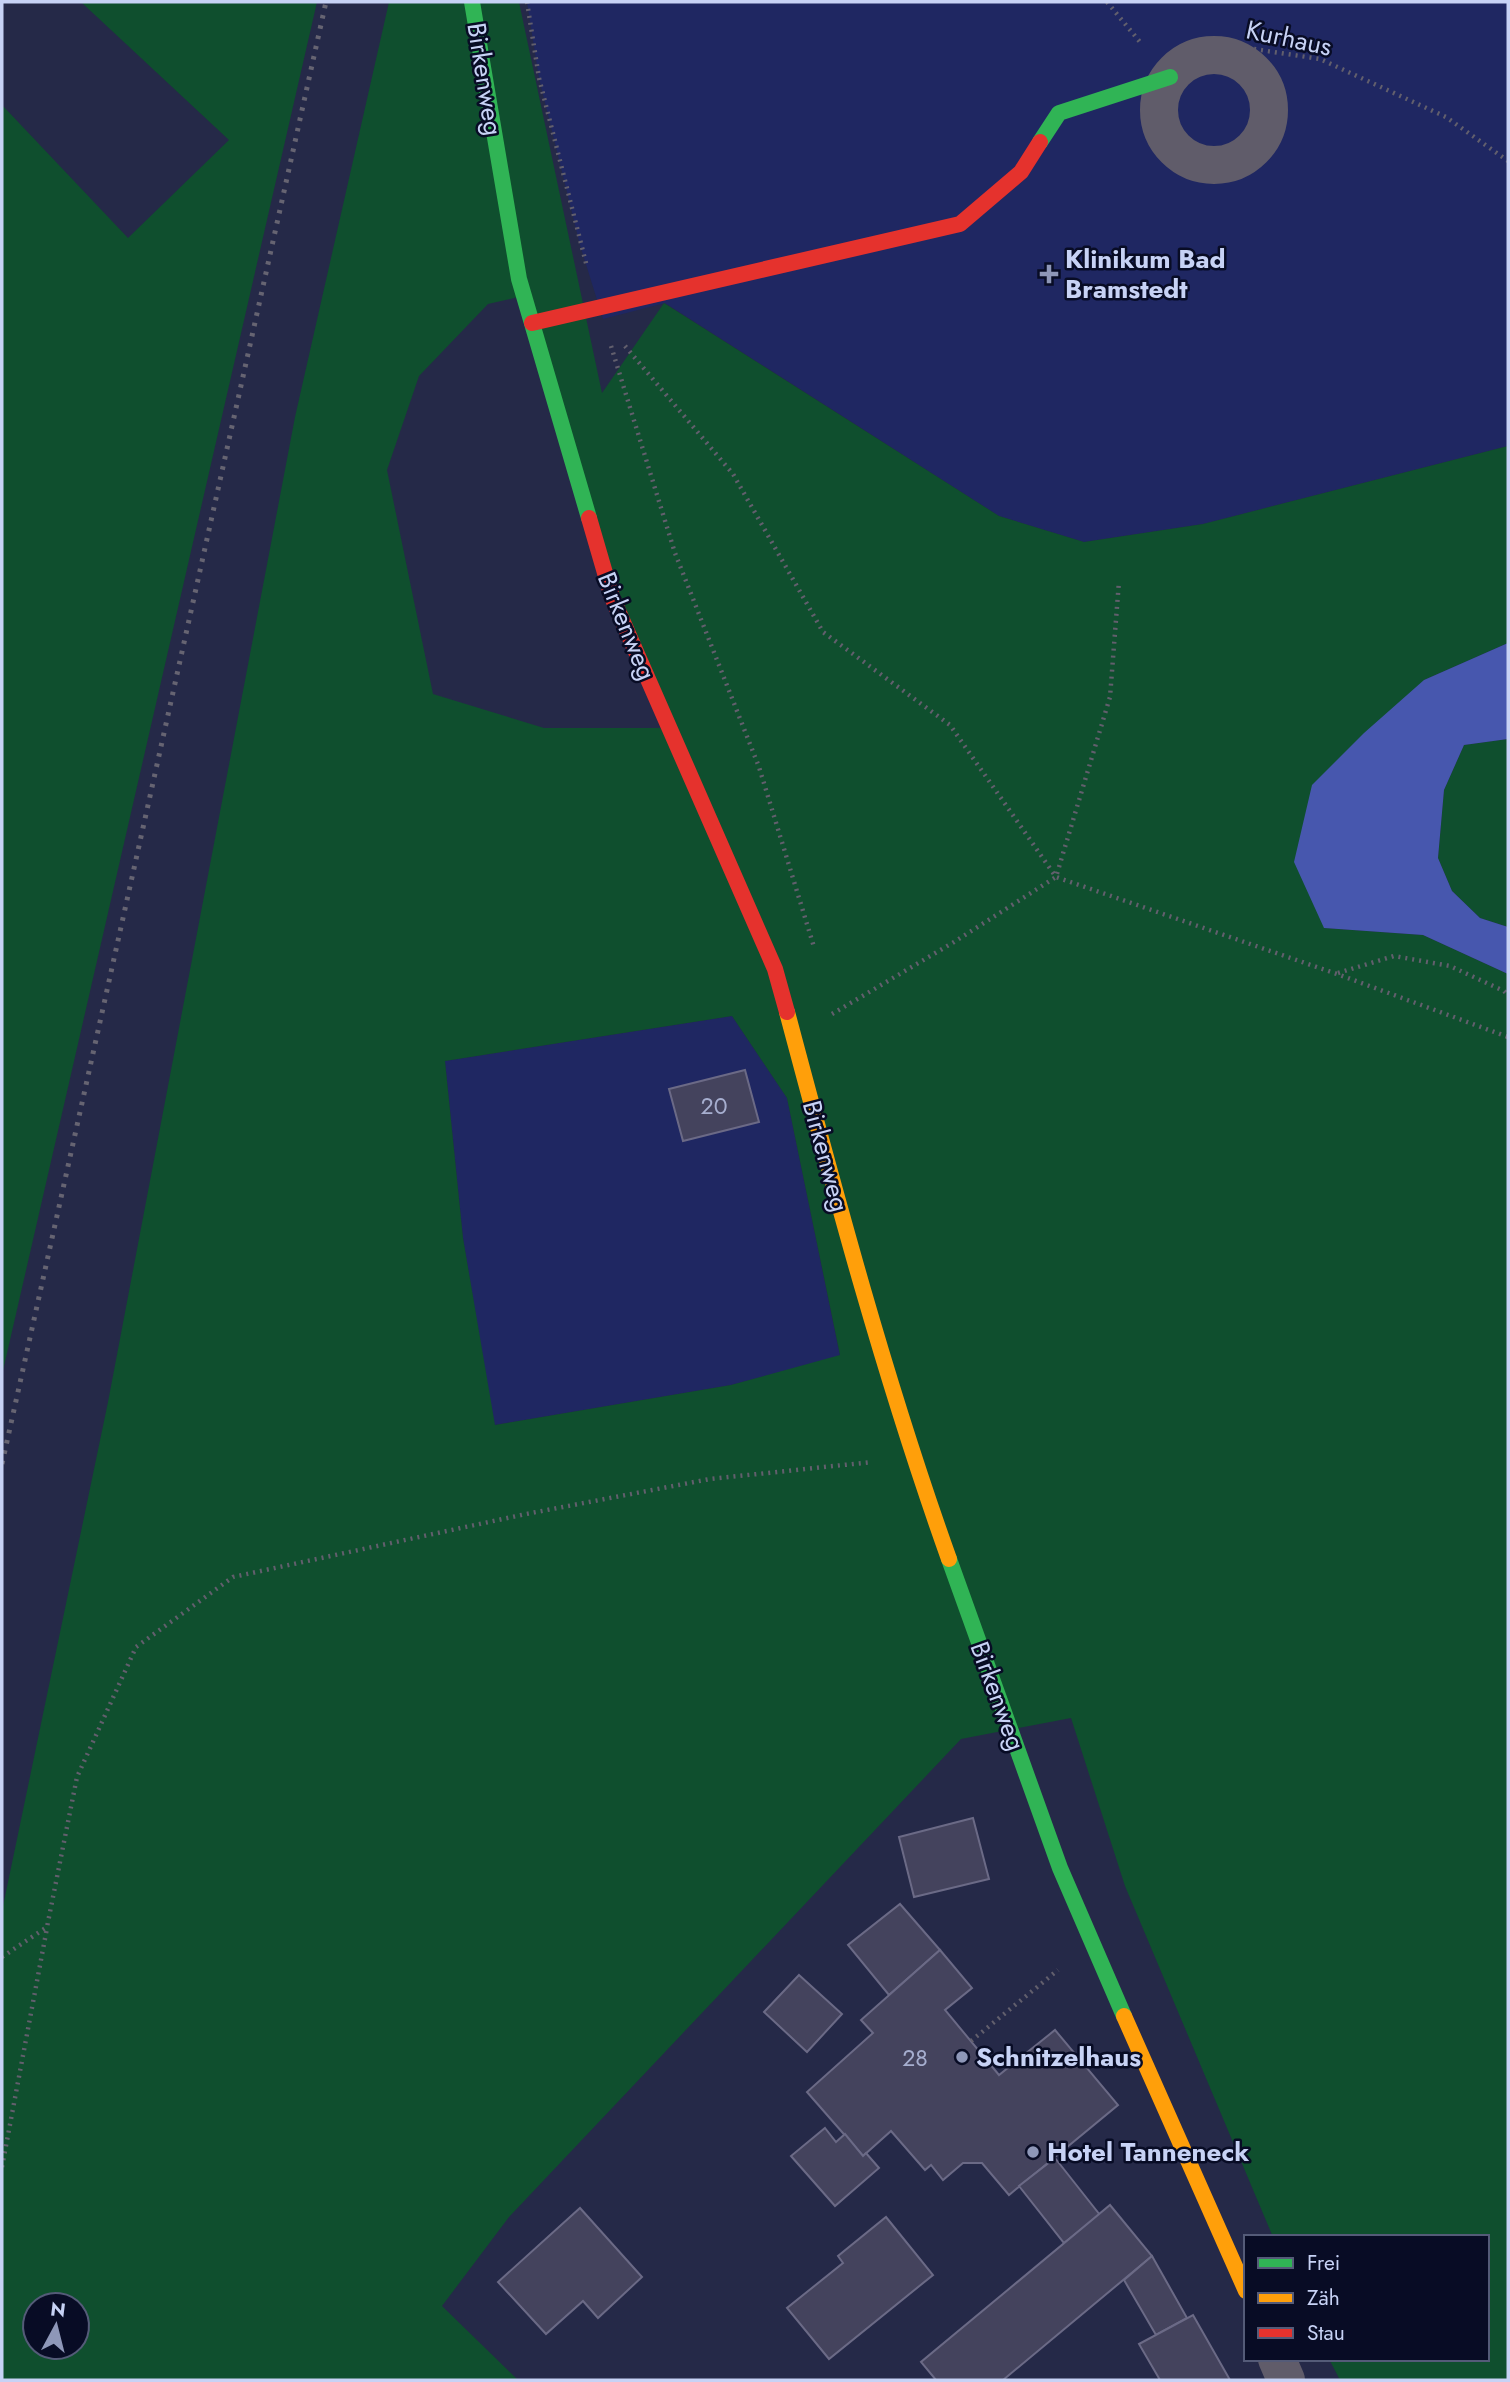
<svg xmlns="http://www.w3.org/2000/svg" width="1510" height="2382" viewBox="0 0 1510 2382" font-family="Jost,sans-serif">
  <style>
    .built { fill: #1f2762 }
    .green { fill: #0f4f2e; fill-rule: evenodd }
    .water { fill: #4757ae }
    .building { fill: #44435d; stroke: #6b6a86; stroke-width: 2 }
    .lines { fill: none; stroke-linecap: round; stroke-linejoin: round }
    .path { stroke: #625f6d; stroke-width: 4.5; stroke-dasharray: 2 5; stroke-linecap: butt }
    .street { stroke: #605c6a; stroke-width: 38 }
    .fast { stroke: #30b455; stroke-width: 16 }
    .slow { stroke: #ff9f0a; stroke-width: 16 }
    .jam { stroke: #e5322d; stroke-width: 16 }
    .rail { stroke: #666472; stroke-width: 5; stroke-dasharray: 3.5 7; stroke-linecap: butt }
    .poi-dot { fill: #8e97b8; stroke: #080c25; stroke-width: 2.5 }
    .labels { text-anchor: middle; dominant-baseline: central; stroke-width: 5; stroke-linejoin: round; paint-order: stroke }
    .number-label { font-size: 23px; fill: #a6aecf }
    .street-label { font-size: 26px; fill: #c7d2f5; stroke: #080c25 }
    .poi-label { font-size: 26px; font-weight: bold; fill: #c7d2f5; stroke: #080c25; text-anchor: start }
  </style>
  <rect width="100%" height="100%" fill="#252948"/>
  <!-- built -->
  <g class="built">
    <polygon points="527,2 1508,2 1508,446 1203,524 1084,542 999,516 665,303 603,319 580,245 539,78"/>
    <polygon points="732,1016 787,1098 840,1356 731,1385 494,1425 463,1238 445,1061"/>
  </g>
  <!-- green -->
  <g class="green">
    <polygon points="81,2 317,2 2,1375 2,105 128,238 229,140"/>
    <path d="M389,2h130l83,391 62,-90 335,213 85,26 119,-18 305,-78v197l-84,37 -100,248 99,7 85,39v1406h-168l-11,-21h158v-122h-214l-148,-351 -54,-168 -110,21 -452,478 -67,89 76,74h-516v-469l106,-509 187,-985zM523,296l140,432h-119l-111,-34 -46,-224 32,-94 69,-72zM732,1016l55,82 53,257 -109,30 -236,40 -32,-187 -18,-177zM35,2305h42v42h-42z"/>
    <polygon points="1508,739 1508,927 1480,918 1452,891 1438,858 1444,790 1464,745"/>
  </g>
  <!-- water -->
  <polygon class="water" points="1508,643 1508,739 1464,745 1444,790 1438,858 1452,891 1480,918 1508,927 1508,974 1423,935 1324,928 1294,862 1312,785 1364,733 1424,680"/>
  <!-- building -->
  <g class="building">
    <polygon points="745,1070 759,1122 683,1141 669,1089"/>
    <polygon points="973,1818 989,1879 914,1897 899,1837"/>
    <polygon points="900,1904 940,1950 889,1995 848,1945"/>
    <polygon points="940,1950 972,1988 945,2010 999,2075 1055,2030 1118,2105 1009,2195 982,2163 963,2163 943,2180 931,2165 925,2170 891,2131 863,2156 807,2092 873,2033 861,2020"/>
    <polygon points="799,1975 842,2014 807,2052 764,2012"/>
    <polygon points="825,2128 836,2142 845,2134 863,2156 866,2153 879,2168 835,2206 791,2156"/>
    <polygon points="1055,2158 1100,2215 1064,2243 1019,2186"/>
    <polygon points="1110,2205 1152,2256 1003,2380 936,2380 921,2362"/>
    <polygon points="580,2208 642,2277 598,2318 583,2301 546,2334 498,2282"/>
    <polygon points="886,2217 933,2275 829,2359 787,2308 843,2263 838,2256"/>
    <polygon points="1152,2256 1187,2318 1156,2335 1124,2280"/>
    <polygon points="1193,2315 1230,2380 1160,2380 1139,2344"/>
  </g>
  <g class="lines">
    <!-- path -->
    <g class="path">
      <polyline points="527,2 539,78 587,267"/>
      <polyline points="1107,2 1140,42"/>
      <polyline points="1199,49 1221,44 1320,59 1446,117 1508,161"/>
      <polyline points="611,346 675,553 759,767 814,947"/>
      <polyline points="625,346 733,474 823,632 950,725 1056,877 1337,974 1508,1037"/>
      <polyline points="1338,973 1394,956 1450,966 1504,991 1508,995"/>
      <polyline points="832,1014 954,942 1056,877 1110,697 1119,581"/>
      <polyline points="2,1957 47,1927 77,1777 136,1647 233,1577 526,1514 710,1479 872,1462"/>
      <polyline points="971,2041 1058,1970"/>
      <polyline points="2,2167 47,1928"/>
    </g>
    <!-- street -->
    <g class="street">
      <circle cx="1214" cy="110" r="55"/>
      <polyline points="1277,2359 1286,2380"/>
    </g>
    <!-- fast -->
    <g class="fast">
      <polyline points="472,2 519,279 589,518"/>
      <polyline points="1040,142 1059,113 1170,77"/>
      <polyline points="949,1559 1060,1868 1124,2016"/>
    </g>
    <!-- slow -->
    <g class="slow">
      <path d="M787,1012c49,184 98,368 162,547"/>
      <polyline points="1124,2016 1246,2291"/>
    </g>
    <!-- jam -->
    <g class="jam">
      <polyline points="532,323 960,224 1021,172 1040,142"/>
      <polyline points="589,518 612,597 775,969 787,1012"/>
    </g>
    <!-- rail -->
    <polyline class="rail" points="2,1464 326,2"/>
  </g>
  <!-- markers -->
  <g class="poi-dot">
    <path d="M1045.5 263.5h7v7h7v7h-7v7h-7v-7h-7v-7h7z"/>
    <circle cx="962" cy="2057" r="7"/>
    <circle cx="1033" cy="2152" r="7"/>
  </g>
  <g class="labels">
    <!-- number labels -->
    <g class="number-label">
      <text x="714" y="1106">20</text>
      <text x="915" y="2058">28</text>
    </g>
    <!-- street labels -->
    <g class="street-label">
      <text transform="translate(1289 38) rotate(12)">Kurhaus</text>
      <text transform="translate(485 79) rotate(81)">Birkenweg</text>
      <text transform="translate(627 626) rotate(68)">Birkenweg</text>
      <text transform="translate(826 1156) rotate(75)">Birkenweg</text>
      <text transform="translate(998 1696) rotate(70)">Birkenweg</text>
    </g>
    <!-- poi labels -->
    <g class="poi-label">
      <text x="1065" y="259">Klinikum Bad<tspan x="1065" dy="30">Bramstedt</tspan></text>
      <text x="976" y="2057">Schnitzelhaus</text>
      <text x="1047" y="2152">Hotel Tanneneck</text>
    </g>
  </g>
  <!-- border -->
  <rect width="1510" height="2382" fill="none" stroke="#c7d2f5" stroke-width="7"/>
  <!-- legend -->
  <rect x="1244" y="2235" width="245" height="126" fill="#080c25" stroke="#545b78" stroke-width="2"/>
  <rect x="1258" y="2258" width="35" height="10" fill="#30b455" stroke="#545b78" stroke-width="2"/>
  <text x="1307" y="2270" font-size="21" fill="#c7d2f5">Frei</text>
  <rect x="1258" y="2293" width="35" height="10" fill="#ff9f0a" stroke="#545b78" stroke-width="2"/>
  <text x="1307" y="2305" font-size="21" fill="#c7d2f5">Zäh</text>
  <rect x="1258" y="2328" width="35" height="10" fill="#e5322d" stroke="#545b78" stroke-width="2"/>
  <text x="1307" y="2340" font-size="21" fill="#c7d2f5">Stau</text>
  <!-- north arrow -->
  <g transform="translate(56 2326) rotate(7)"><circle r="33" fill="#080c25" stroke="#545b78" stroke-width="2"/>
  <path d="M0-5L12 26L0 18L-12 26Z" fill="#8e97b8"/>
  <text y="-10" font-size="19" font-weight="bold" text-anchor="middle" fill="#c7d2f5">N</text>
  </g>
</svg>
